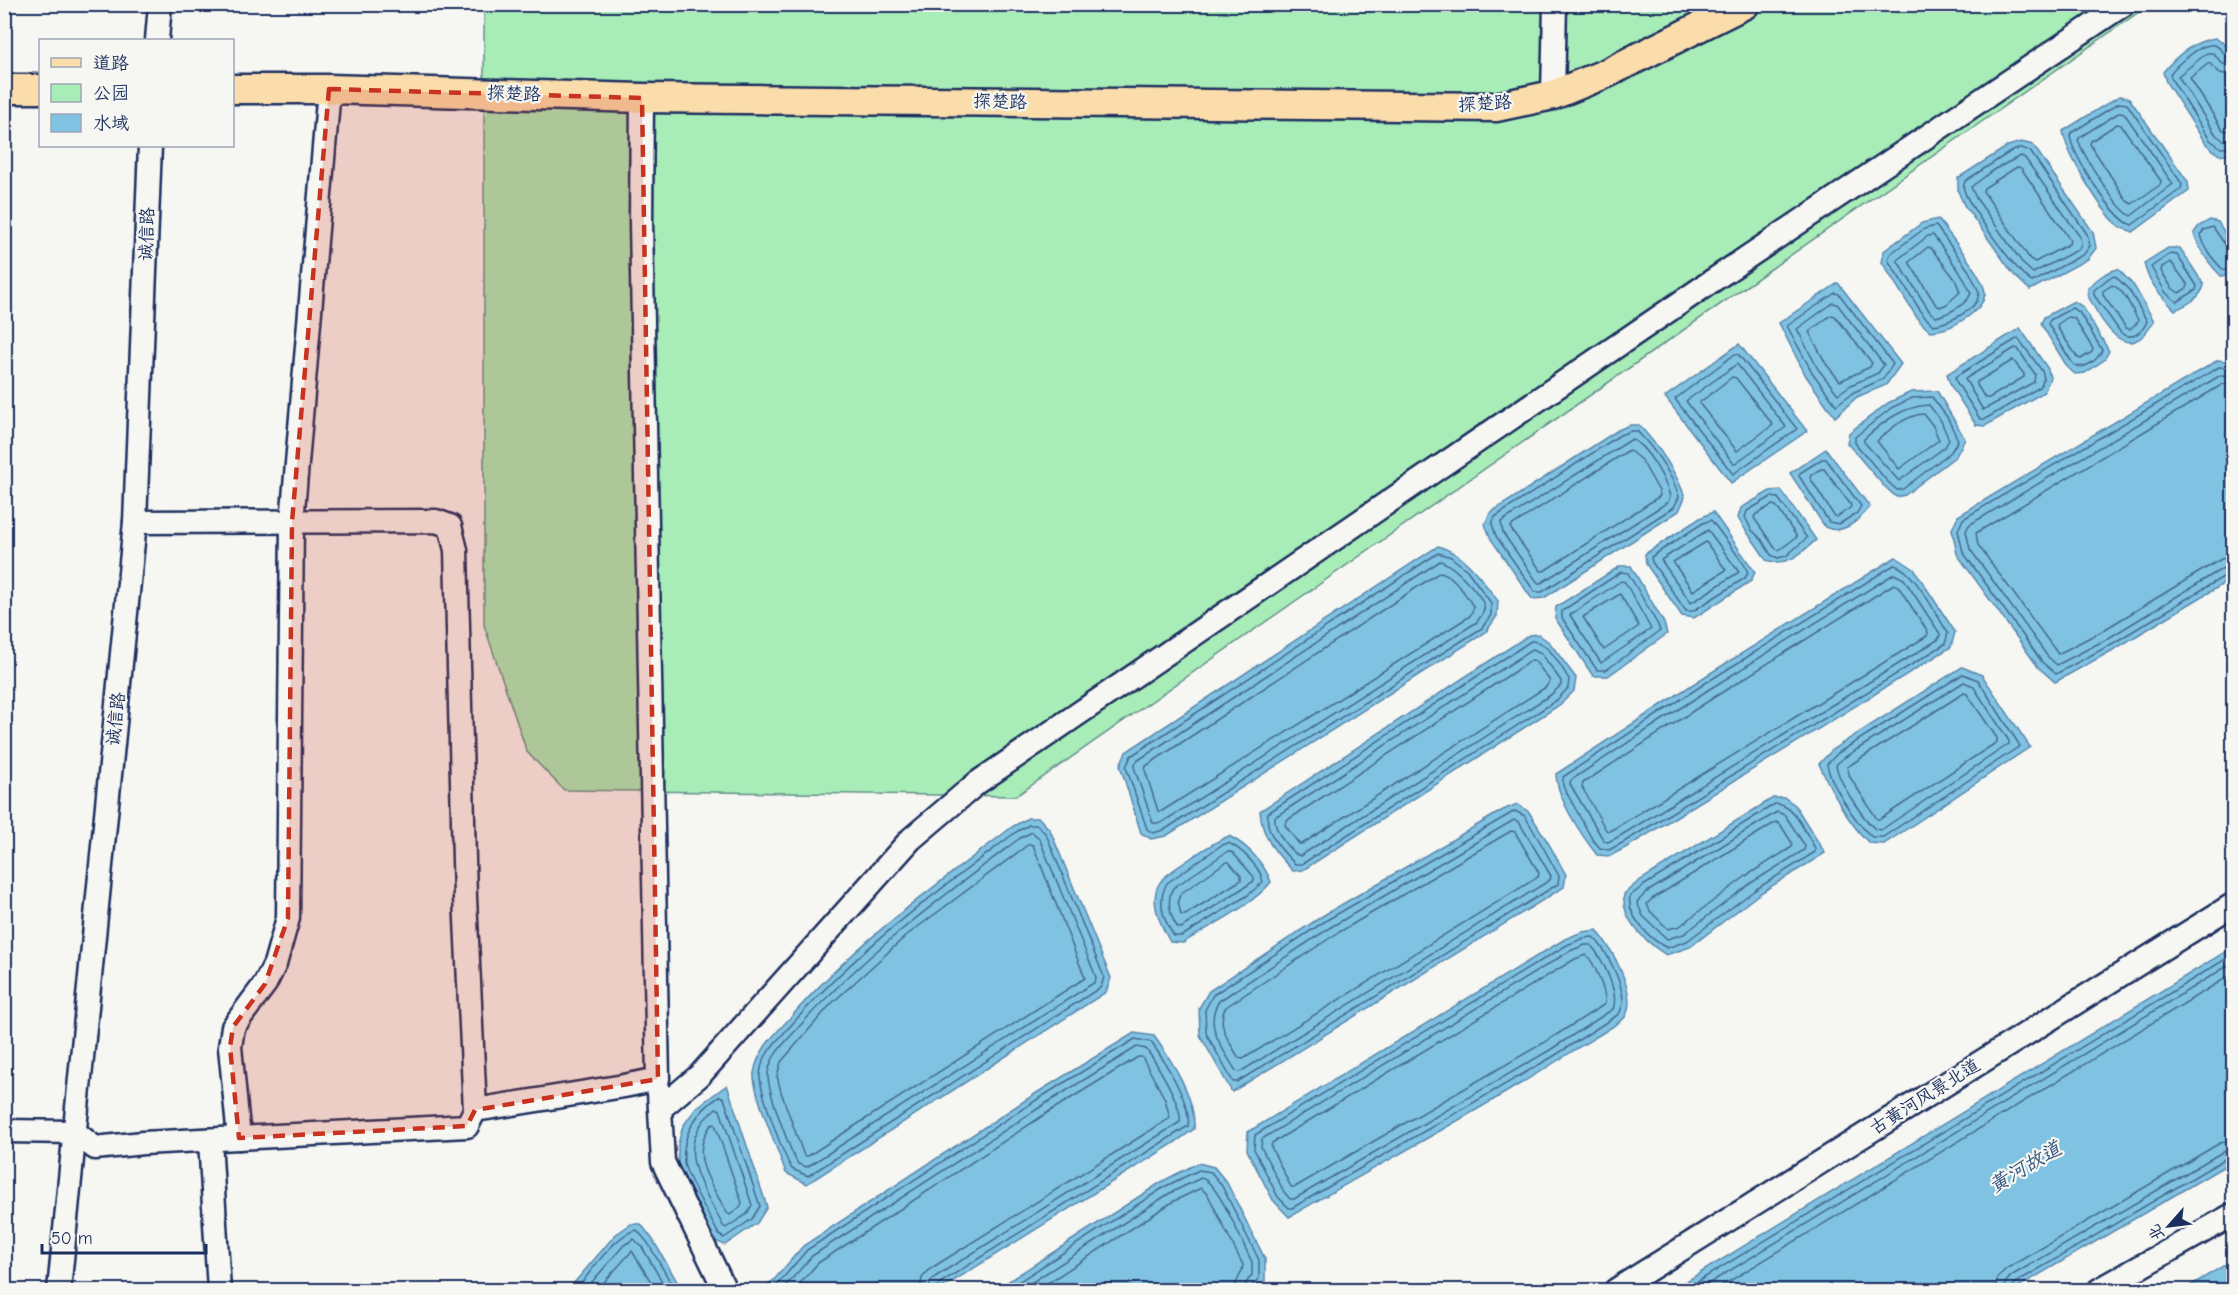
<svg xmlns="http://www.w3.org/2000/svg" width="2238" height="1295" viewBox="0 0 2238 1295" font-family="'Comic Neue','LXGW WenKai TC',sans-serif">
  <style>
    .green { fill: #a8edb8; stroke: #628e8b; stroke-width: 1.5 }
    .water { fill: #80c2e1; stroke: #5887ad; stroke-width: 1.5 }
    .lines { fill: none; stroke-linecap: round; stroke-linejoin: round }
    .shore { stroke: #436a92; stroke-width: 1.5 }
    .minor-casing { stroke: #1b2f5e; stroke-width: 27 }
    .major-casing { stroke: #1b2f5e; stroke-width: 33 }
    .minor { stroke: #f6f6f2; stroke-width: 22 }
    .major { stroke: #fbddab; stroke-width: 28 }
    .marked { fill: #c8321e; fill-opacity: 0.2; stroke: #c8321e; stroke-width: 4.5; stroke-dasharray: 12 8; stroke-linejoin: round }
    .labels { text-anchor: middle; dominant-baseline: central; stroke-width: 4.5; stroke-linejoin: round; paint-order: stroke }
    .street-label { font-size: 18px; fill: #1b2f5e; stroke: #f6f6f2 }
    .water-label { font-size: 20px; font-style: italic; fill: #34547f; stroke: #f6f6f2 }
  </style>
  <rect width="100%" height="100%" fill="#f6f6f2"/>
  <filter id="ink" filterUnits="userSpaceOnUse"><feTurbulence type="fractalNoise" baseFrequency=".0167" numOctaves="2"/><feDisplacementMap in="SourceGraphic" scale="12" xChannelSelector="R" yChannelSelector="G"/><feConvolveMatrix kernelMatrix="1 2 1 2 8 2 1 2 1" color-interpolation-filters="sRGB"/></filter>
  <g filter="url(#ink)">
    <!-- green -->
    <polygon class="green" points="484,5 2149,5 1016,796 564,790 527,752 484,625"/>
    <!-- water -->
    <g class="water">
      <path d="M2215,38l9,5 9,14v96l-14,2 -13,-11 -40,-62 -3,-10c13,-16 31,-31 52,-34z"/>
      <path d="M2119,96l10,2 59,84 1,9 -56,41c-4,-2 -9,-3 -13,-5 -18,-15 -54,-73 -57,-96z"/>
      <polygon points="2021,142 2033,145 2093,232 2096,248 2088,259 2030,290 2014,275 1964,205 1958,191 1958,178 2008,146"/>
      <path d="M1938,219c10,14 48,60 47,75 -2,11 -8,15 -16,22 -13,9 -23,14 -39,15l-11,-10 -37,-59 2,-11 38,-28z"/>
      <path d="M2210,220l8,2 15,24v28l-12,2c-12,-12 -22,-27 -27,-43l5,-7z"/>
      <path d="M2168,248h12l24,37c-3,13 -17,20 -29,25 -14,-14 -27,-28 -31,-47z"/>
      <path d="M2118,269l16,17 20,35c-26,47 -51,4 -66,-25v-8c9,-9 17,-16 30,-19z"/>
      <polygon points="1838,283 1901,364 1886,385 1857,397 1835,417 1806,376 1779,323"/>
      <polygon points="2074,301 2083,307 2109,351 2104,360 2085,373 2075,374 2068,368 2041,324 2044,317"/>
      <polygon points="2020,328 2048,369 2050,378 2044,392 1985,426 1976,425 1951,386 1947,374"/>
      <polygon points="1739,344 1807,431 1731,483 1665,397"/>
      <polygon points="2218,360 2232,362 2233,365 2233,578 2113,650 2055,682 2038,667 1957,554 1952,529 1958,516"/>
      <polygon points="1937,391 1965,439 1956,456 1905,495 1896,497 1883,485 1847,443 1849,433 1888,403 1911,392"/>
      <path d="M1630,425h9c20,22 36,44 46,72l-6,14 -135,87 -12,1 -41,-60 -6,-15 5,-11 128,-83z"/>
      <path d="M1826,449l44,58c-11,13 -27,29 -45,20l-35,-54z"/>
      <path d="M1781,490l35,50c-16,14 -28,27 -50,20 -8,-15 -20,-27 -28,-42l3,-10 29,-17z"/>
      <polygon points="1713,512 1755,572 1751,581 1694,618 1682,616 1646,564 1645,554 1700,518"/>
      <path d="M1438,546c29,9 42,32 60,55l-1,15 -11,16 -320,204 -15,3 -10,-6 -21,-68 6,-13z"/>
      <path d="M1896,557l18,12 41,63 -4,15 -324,200 -17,9 -13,-1c-15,-19 -40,-56 -41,-81l145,-95z"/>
      <polygon points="1620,566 1631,566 1664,623 1667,634 1608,676 1593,676 1555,618 1556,607"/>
      <path d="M1538,634l12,9 26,35 -2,13 -13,13 -258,166 -10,1c-18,-19 -31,-33 -33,-60l269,-176z"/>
      <path d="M1962,667l20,8 48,72 -146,97 -15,-1c-22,-22 -37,-51 -50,-79l14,-15z"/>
      <path d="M1773,798h12l10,7 30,48 -66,41 -69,53 -24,8c-21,-14 -45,-35 -42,-61l15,-13z"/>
      <polygon points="1517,804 1529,812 1550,846 1566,875 1564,887 1232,1092 1200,1035 1199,1008 1209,991 1324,915 1503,810"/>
      <path d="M1028,818h11l11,12 61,148 -5,14 -299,192 -21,-11c-7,-20 -34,-83 -32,-100 4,-24 21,-39 37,-56 64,-74 144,-131 221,-190z"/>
      <path d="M1229,836c18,9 35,27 42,46 -19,24 -62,44 -88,61l-13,-1c-10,-18 -25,-48 -5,-65 7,-7 15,-11 23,-17 13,-9 26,-18 41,-24z"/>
      <path d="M1597,930c14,18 42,65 28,87 -5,7 -40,26 -49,32 -93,60 -191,112 -287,168l-16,-17 -26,-50 1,-18 317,-193 17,-7z"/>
      <polygon points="2233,947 2233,1161 2013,1290 1672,1290"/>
      <path d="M1134,1033l20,3c18,25 42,61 40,93l-20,14 -235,147h-181l15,-9 30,-35 235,-154z"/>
      <polygon points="727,1085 767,1207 757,1223 725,1245 715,1241 678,1166 678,1144 683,1126 696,1108"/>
      <polygon points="1198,1163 1214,1167 1227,1183 1265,1259 1265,1281 1256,1290 995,1290 1163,1181"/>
      <polygon points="631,1224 641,1224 653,1240 682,1290 568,1290 615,1235"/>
      <polygon points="2233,1260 2233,1290 2183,1290"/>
    </g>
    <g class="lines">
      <!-- shore -->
      <g class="shore">
        <path d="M2234,60l-6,-2c-4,-4 -8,-12 -14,-13 -12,-3 -38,20 -44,29l2,6 38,60 11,8 13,-1"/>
        <polyline points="2234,67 2223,64 2213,53 2207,53 2178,76 2216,135 2223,140 2234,139"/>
        <polyline points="2234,76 2220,73 2209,63 2190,78 2222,129 2226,131 2234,130"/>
        <path d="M2119,103l8,1 55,80 -1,5 -49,36c-18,-5 -60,-70 -62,-89l1,-3z"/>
        <path d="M2120,112l4,1 49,71 -42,32c-16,-9 -46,-58 -53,-76l2,-3z"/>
        <polygon points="2117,124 2121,125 2161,181 2160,185 2132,204 2127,201 2090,144 2091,141"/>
        <path d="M2021,148l9,3 57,83 3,12 -6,8 -52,28c-14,-8 -64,-77 -68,-92 -1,-4 0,-6 1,-9l45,-29z"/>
        <polygon points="2021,156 2025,158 2080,237 2081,244 2079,249 2033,273 2024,265 1976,198 1971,187 1995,169"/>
        <polygon points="2017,167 2021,168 2070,240 2069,244 2035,262 2030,259 1983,191 1984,188"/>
        <path d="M1936,226l33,45 10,21c0,1 -2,10 -3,10 -7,11 -30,22 -43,23l-9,-9 -36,-56 2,-6 34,-25z"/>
        <path d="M1933,235l29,40 9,18c-4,12 -23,21 -35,24l-6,-5 -33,-52 31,-24z"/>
        <polygon points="1928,247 1931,248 1955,279 1960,292 1947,304 1940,307 1936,305 1909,262"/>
        <path d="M2234,248l-8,-2 -13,-19 -9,3 -3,4c2,12 13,28 23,36l10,-1"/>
        <polygon points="2170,254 2177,255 2197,286 2196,290 2177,302 2166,293 2151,267"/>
        <polygon points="2171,262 2188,285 2187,288 2179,293 2172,288 2161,271 2162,267"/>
        <path d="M2115,276l14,14 18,31c-4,11 -15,20 -26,12l-27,-38v-5l15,-12z"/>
        <path d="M2112,285c13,5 19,23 26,35l-1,3 -7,6 -4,-1 -23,-33v-4z"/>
        <polygon points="1835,293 1839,294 1893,364 1883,379 1854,392 1836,405 1812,372 1787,326"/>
        <polygon points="1833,303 1837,304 1884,365 1878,373 1851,385 1838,394 1818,369 1797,329"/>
        <path d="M2072,308l7,4 23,38c-4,10 -19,22 -29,14l-25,-40 2,-4z"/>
        <polygon points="1831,315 1835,316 1872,363 1870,367 1840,381 1826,364 1809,332"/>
        <polygon points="2068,317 2074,318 2093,349 2092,352 2081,359 2078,358 2057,327 2058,324"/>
        <polygon points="2018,338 2042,371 2044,378 2040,387 1985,419 1980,419 1957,383 1955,377"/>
        <polygon points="2015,348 2018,349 2035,374 2034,382 1983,410 1965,379"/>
        <polygon points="1735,354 1739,355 1797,429 1733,474 1675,399"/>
        <polygon points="2013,360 2024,374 2024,377 1989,398 1985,398 1977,385 1977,382"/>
        <polygon points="1737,364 1786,427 1734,464 1686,401"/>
        <polyline points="2234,368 2219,367 1963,519 1958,530 1963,552 2042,662 2056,674 2110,645 2228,574 2234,573"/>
        <polyline points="2234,376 2221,375 1969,525 1966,531 1970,549 2048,657 2057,665 2107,639 2225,567 2234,565"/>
        <polygon points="1732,377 1736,378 1773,425 1737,451 1699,403"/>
        <polyline points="2234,385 2223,384 1976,533 1978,545 2058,654 2102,631 2221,559 2234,556"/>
        <polygon points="1932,397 1947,417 1958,440 1951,452 1903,489 1897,490 1887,481 1855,443 1855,437 1891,408 1912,398"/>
        <path d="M1929,405l12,16 8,19 -4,7 -46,34 -35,-39v-3c19,-17 39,-33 65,-34z"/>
        <path d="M1924,414l9,12 6,14 -40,29 -22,-28c13,-12 29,-26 47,-27z"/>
        <path d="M1631,431h6c18,19 34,40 42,66l-5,10 -132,85h-7l-39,-56 -4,-12 3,-7 125,-82z"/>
        <path d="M1632,439c17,10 32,38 38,57l-2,6 -127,81h-3l-35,-50 -2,-11z"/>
        <polygon points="1629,450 1642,461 1659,491 1660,496 1544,571 1541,571 1511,529 1511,526"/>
        <polygon points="1822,459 1826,459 1861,506 1857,513 1839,524 1829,522 1799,476 1800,473"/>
        <polygon points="1821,469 1824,469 1851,505 1850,508 1837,517 1834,516 1810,478 1811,475"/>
        <polygon points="1771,497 1778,498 1807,538 1786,556 1778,558 1771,555 1762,540 1751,529 1745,517 1747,511"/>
        <polygon points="1772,505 1776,506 1797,537 1779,550 1775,548 1754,518 1755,515"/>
        <polygon points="1711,520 1744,564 1748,573 1745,578 1693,611 1686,611 1652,562 1651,557 1703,523"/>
        <polygon points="1708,530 1739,572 1691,603 1661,560"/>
        <polygon points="1706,542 1726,570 1693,591 1673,562"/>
        <polygon points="1438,553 1451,557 1467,570 1491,603 1491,615 1482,628 1164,830 1153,833 1147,829 1126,767 1131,756"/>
        <path d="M1440,561c13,3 39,31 44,44 2,6 -4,12 -7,17l-316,201h-8l-19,-56 3,-6z"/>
        <path d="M1894,565c20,4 42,50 54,68l-3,11 -321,198 -15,8 -9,-2 -8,-9 -29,-53v-9l141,-93z"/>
        <path d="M1440,572c15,3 25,23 34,35l-4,9 -308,195h-4l-13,-41 1,-4z"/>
        <polygon points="1621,572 1628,573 1658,625 1660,631 1606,670 1597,670 1562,618 1562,611"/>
        <polygon points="1894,574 1904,579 1940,634 1939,639 1620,836 1608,842 1604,841 1570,784 1571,780 1708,690"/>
        <polygon points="1621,581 1625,582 1651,629 1601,663 1570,615"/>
        <polygon points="1894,584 1898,586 1928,632 1927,636 1615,828 1609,831 1606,830 1582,787 1583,783 1713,698"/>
        <polygon points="1620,594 1639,626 1604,650 1583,617"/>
        <path d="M1531,641c17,-1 30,26 38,38l-1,9 -11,12 -255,164h-7c-13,-13 -31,-32 -27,-51z"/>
        <path d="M1533,649l8,4 20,28v4l-9,9 -252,162c-11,-4 -27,-27 -25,-39z"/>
        <polygon points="1532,660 1535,661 1550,681 1546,687 1302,844 1299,844 1285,825 1286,821"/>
        <path d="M1963,674l15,6 42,66 -137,91h-11c-16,-14 -42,-53 -45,-73l11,-11z"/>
        <path d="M1964,682l9,4 36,55v3l-128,86 -6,-1c-13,-12 -36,-46 -39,-64l6,-6z"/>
        <polygon points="1964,693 1967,694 1997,738 1997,742 1880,819 1877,819 1850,777 1847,767"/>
        <path d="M1775,804c19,-1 31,30 40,44v4l-60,38 -68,51 -20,7c-16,-8 -41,-32 -37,-52l13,-10z"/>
        <polygon points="1515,811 1525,816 1544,849 1559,876 1558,884 1237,1082 1233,1082 1206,1033 1205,1010 1213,995 1327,920"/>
        <polygon points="1777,812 1785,815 1805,846 1804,850 1751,883 1684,934 1667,939 1643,916 1637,902 1647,892"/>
        <path d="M1514,820l5,2 32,54 -1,4 -310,192 -4,-1c-13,-22 -33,-46 -17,-70l112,-74z"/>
        <polygon points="1776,822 1780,824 1792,843 1792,847 1746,876 1680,926 1668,929 1650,911 1647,904 1652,899"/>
        <path d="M1029,825h8l9,9 58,143 -3,10 -293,189 -16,-7c-9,-15 -33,-79 -32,-95 2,-22 21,-37 34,-52 65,-74 144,-131 222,-190z"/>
        <path d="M1511,831l4,1 24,41 -1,4 -295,182 -4,-1c-9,-15 -24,-34 -13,-51l110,-73z"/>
        <path d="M1032,832l7,6 57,139 -1,5 -288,185 -9,-3c-8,-14 -32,-77 -30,-91 3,-19 18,-31 30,-45 65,-73 144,-131 222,-190z"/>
        <path d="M1228,843c13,5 33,25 35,39l-15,13 -66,41h-8c-11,-16 -17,-35 -7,-53l53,-37z"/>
        <polygon points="1029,844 1033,845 1085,978 808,1156 804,1156 781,1092 777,1076 781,1062 831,1004 907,935"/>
        <path d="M1228,851l5,2 21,24v4l-73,47h-3c-8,-11 -12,-28 -5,-40z"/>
        <polygon points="1226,862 1229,862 1241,876 1241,880 1185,915 1181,915 1178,901 1180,894"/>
        <path d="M1593,937c13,11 30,47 30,64 0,5 -2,9 -4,13l-65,42 -262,152h-3l-11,-11 -24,-48 1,-14 312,-190 17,-7z"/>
        <path d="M1585,945h6c11,13 29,49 22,64l-63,41 -256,149h-4l-6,-7 -23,-45 1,-8 308,-188z"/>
        <path d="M1586,955c8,6 21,39 19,49l-60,38 -250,145h-4l-20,-40 1,-4 303,-184z"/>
        <path d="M720,1096l4,2 36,108 -8,13 -28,19 -5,-3c-7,-15 -33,-58 -35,-72 -3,-29 13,-52 36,-67z"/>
        <path d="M716,1108l4,2 32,95 -5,9 -21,14 -3,-2c-21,-43 -53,-79 -7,-118z"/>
        <path d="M715,1124l27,79 -2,4 -10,8 -3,-2c-16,-31 -39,-56 -16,-88z"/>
        <path d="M576,1290c13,-16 40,-57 61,-60l11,13 27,47"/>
        <polyline points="585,1290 624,1245 634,1239 642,1247 667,1290"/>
        <polyline points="597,1290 632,1251 656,1290"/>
        <path d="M769,1290l8,-5 30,-35 234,-153 94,-58 16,3c13,18 41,62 37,84l-248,157 -4,7"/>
        <path d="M782,1290l30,-34 233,-152 92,-57 9,2c10,13 37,57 34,73l-245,155 -5,5 -1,8"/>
        <polyline points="794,1290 818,1263 1050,1111 1138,1057 1142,1057 1165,1099 1170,1118 930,1269 922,1278 920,1290"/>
        <polyline points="1006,1290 1166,1186 1199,1170 1211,1172 1222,1186 1259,1260 1259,1278 1253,1285 1252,1290"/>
        <path d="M1020,1290l150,-97 31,-15c17,3 42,67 51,84v13l-6,8 -2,7"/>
        <path d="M1037,1290l137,-89 27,-13 7,7 35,70c0,9 -8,15 -8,25"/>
        <polyline points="1684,1290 2234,954"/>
        <polyline points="1698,1290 2234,962"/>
        <polyline points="1715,1290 2234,973"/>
        <polyline points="1995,1290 1998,1277 2006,1269 2220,1143 2234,1140"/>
        <polyline points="2004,1290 2006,1282 2011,1276 2224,1151 2234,1149"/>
        <polyline points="2011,1290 2015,1283 2228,1157 2234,1156"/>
      </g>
      <!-- minor casing -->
      <g class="minor-casing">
        <g id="minor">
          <polyline points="157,40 160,4"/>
          <polyline points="1553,95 1555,4"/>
          <polyline points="135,522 436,521 450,526 456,550 465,898 475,1110"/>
          <polyline points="659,1092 663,1162 725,1290"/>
          <polyline points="661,1108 700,1075 911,839 977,783 1709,283 2124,4"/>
          <polyline points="4,1131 75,1132 95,1148 143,1143 467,1126 475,1110 624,1086 658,1079 641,222 642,98"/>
          <polyline points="239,1138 230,1047 233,1027 265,984 275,964 288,918 292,522 329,89"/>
          <polyline points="210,1140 219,1290"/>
          <polyline points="59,1290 135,522 150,146"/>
          <polyline points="1616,1290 2234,904"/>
          <polyline points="2099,1290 2234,1214"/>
        </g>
      </g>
      <!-- major casing -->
      <g class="major-casing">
        <g id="major">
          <polyline points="4,89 40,89"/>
          <polyline points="232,89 329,89 642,98 1496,107 1553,95 1607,73 1745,4"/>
        </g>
      </g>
      <!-- minor -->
      <use href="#minor" class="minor"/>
      <!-- major -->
      <use href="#major" class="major"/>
    </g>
  </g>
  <!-- marked area -->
  <path class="marked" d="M329,89l313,9 16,981 -183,31 -8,16 -228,12 -9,-91 3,-20 32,-43 23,-66 4,-396z"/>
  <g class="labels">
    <!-- street labels -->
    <g class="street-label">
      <text transform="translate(514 94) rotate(2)">探楚路</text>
      <text transform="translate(1000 102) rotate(1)">探楚路</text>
      <text transform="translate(1485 104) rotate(-4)">探楚路</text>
      <text transform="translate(147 234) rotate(-88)">诚信路</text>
      <text transform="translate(116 719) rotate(-84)">诚信路</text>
      <text transform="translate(1925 1097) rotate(-32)">古黄河风景北道</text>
    </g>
    <!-- water labels -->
    <g class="water-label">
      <text transform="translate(2025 1167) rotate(-31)">黄河故道</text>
    </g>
  </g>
  <!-- margin -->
  <rect width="2238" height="1295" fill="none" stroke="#f6f6f2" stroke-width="24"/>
  <rect x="12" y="12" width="2214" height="1271" fill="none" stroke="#1b2f5e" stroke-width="2" filter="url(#ink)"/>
  <!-- legend -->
  <rect x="39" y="39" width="195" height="108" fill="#f6f6f2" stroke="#9ea6b7" stroke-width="1.5"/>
  <rect x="51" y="58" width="30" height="9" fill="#fbddab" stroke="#9ea6b7" stroke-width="1.5"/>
  <text x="93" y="69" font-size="18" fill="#1b2f5e">道路</text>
  <rect x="51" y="84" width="30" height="18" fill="#a8edb8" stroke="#9ea6b7" stroke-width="1.5"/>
  <text x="93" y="99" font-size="18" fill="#1b2f5e">公园</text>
  <rect x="51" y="114" width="30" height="18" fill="#80c2e1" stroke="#9ea6b7" stroke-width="1.5"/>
  <text x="93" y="129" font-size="18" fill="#1b2f5e">水域</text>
  <!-- north arrow -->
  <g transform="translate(2169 1226) rotate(242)" stroke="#f6f6f2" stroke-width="4.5" paint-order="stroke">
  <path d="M0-4.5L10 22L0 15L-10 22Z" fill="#1b2f5e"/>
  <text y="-9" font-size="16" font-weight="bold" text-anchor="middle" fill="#1b2f5e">北</text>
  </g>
  <!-- scale -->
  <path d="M42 1244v9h164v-9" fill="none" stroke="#1b2f5e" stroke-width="3"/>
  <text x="51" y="1244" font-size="18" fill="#1b2f5e" stroke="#f6f6f2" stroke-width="4.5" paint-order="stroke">50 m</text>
</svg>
